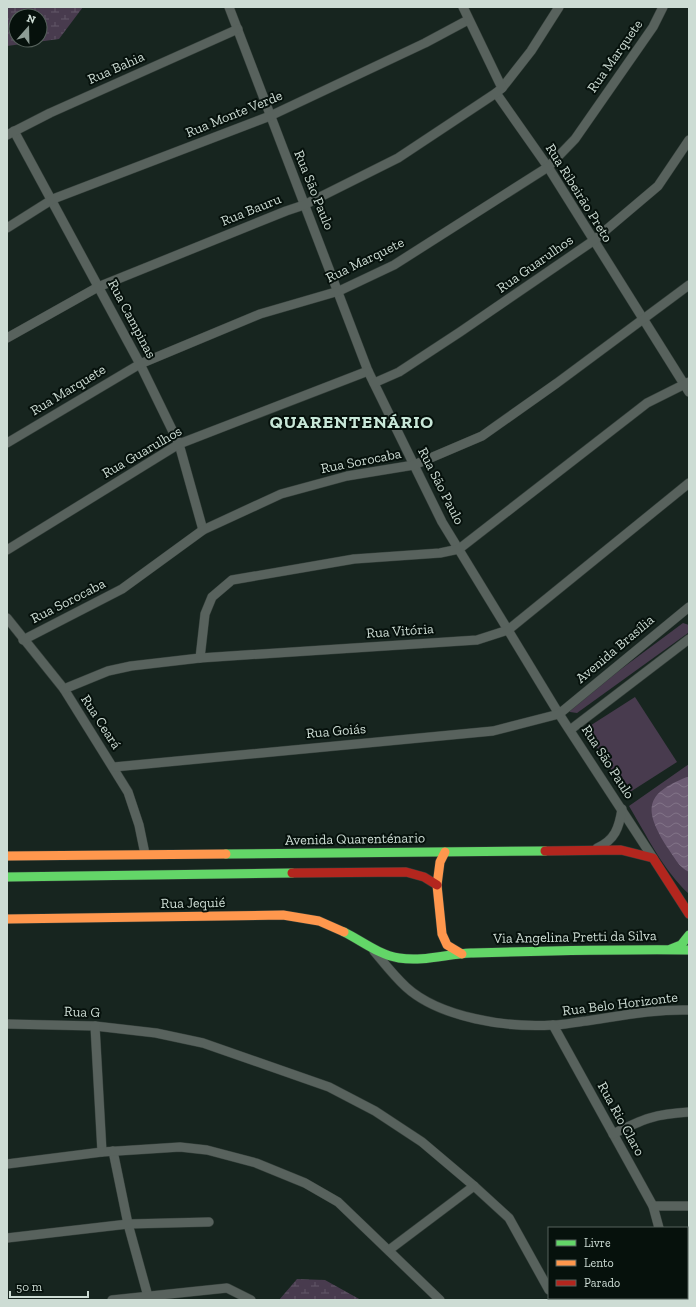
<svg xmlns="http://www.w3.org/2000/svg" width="696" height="1307" viewBox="0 0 696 1307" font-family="'Zilla Slab',serif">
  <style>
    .green { fill: #483b4e }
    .wetland { fill: url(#wetland-marsh); fill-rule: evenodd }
    .water { fill: url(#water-waves) }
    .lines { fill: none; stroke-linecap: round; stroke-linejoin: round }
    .street-casing { stroke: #343f3a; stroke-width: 10 }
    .fast-casing { stroke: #343f3a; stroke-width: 10 }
    .slow-casing { stroke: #343f3a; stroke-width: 10 }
    .jam-casing { stroke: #343f3a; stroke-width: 10 }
    .street { stroke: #58625d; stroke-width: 9 }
    .fast { stroke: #63d668; stroke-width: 9 }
    .slow { stroke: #ff974d; stroke-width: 9 }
    .jam { stroke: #b3261e; stroke-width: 9 }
    .labels { text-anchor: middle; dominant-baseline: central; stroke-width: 4; stroke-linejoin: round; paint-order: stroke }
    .street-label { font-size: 14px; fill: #cddcd4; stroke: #06110c }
    .district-label { font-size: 18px; font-weight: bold; letter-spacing: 1px; fill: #c8e7d8; stroke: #06110c }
  </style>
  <defs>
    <pattern id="wetland-marsh" width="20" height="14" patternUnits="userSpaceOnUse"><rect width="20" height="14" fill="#483b4e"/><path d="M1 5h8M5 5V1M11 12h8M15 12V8" fill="none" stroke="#615767"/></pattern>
    <pattern id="water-waves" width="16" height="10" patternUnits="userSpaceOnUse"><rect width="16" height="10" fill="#6d5c74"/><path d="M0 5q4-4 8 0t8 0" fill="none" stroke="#817387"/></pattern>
  </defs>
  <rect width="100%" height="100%" fill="#17251f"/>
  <!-- green -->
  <g class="green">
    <polygon points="683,623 689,625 688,633 577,713 570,712 570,707"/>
    <polygon points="635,697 677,762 627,794 585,729"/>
    <path d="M689,764v130c-26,-24 -42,-58 -60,-88z"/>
  </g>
  <!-- wetland -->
  <g class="wetland">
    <path d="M7,7h76l-24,32 -52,7zM16,16h24v24h-24z"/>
    <polygon points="297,1279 325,1280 361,1300 279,1300"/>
  </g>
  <!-- water -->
  <path class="water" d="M687,777h2v95c-10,-4 -16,-17 -22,-25 -23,-37 -23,-53 20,-70z"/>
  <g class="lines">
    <!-- street casing -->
    <g class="street-casing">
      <g id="street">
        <polyline points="229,7 368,371 414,465 442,522 508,630 559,714 653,858"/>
        <polyline points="502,88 531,51 559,7"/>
        <polyline points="496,93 548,167 689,392"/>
        <polyline points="14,131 140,364 179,444 203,530"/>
        <polyline points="7,135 50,113 238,29"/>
        <polyline points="7,228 53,199 270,116 425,43 468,20"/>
        <polyline points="7,338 98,287 286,211 304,205 398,158 496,93 502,88 463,7"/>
        <polyline points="374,383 399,372 460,332 593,241 658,186 689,140"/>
        <polyline points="7,443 140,364 260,314 339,291 394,265 548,167 575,139 653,27 663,7"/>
        <polyline points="7,550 179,444 368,371"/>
        <polyline points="7,618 64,689 128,792 139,825 145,854"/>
        <polyline points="23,640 122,589 203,530 281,494 347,476 414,465 482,436 557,383 689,285"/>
        <polyline points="200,658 205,614 212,597 232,580 354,559 440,553 459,549 647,403 689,382"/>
        <polyline points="64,689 108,671 131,666 200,658 477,640 508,630 689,483"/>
        <polyline points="570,730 689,639"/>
        <polyline points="114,767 493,731 559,714 689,607"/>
        <path d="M597,848c18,-8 22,-20 25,-39"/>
        <path d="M374,951c10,12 20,25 32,36 34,31 102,41 147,38 11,0 22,-3 33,-4 34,-5 69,-12 103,-11"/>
        <polyline points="7,1024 95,1026 156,1033 203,1043 329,1087 375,1111 422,1142 474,1186 509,1218 549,1290"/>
        <polyline points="553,1025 653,1206 659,1228"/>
        <polyline points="95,1026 102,1152"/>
        <path d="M613,1134c30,-15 42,-20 76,-22"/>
        <polyline points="113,1151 128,1224 149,1300"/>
        <polyline points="7,1164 102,1152 180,1147 207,1150 256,1163 305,1183 338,1202 440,1300"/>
        <polyline points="653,1206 689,1206"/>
        <polyline points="7,1238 128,1224 209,1222"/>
        <polyline points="389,1250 474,1186"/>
        <polyline points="687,1280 689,1281"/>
        <polyline points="554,1298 555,1300"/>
        <polyline points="112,1300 227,1288 251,1300"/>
        <polyline points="655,1300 656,1298"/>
      </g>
    </g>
    <!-- fast casing -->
    <g class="fast-casing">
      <g id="fast">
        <polyline points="226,854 545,851"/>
        <polyline points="7,877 292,873"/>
        <path d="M344,932c18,9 35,23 55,26 24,4 48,-4 72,-5 73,-2 145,-4 218,-3"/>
        <polyline points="671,949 681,945 689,935"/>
      </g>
    </g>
    <!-- slow casing -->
    <g class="slow-casing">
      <g id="slow">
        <polyline points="445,852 440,862 437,885 442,934 447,945 462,954"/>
        <polyline points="7,856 226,854"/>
        <polyline points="7,919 283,915 319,921 344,932"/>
      </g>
    </g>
    <!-- jam casing -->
    <g class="jam-casing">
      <g id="jam">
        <polyline points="545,851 621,850 653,858 689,914"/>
        <polyline points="292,873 406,872 424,877 437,885"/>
      </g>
    </g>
    <!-- street -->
    <use href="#street" class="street"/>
    <!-- fast -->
    <use href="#fast" class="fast"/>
    <!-- slow -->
    <use href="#slow" class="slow"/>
    <!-- jam -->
    <use href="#jam" class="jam"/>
  </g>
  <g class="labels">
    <!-- street labels -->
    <g class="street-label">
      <text transform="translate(615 56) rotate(-55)">Rua Marquete</text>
      <text transform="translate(116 68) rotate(-24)">Rua Bahia</text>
      <text transform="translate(234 114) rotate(-22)">Rua Monte Verde</text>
      <text transform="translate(314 190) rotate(68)">Rua São Paulo</text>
      <text transform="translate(579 193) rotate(58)">Rua Ribeirão Preto</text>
      <text transform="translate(251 210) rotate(-22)">Rua Bauru</text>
      <text transform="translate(365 260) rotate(-26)">Rua Marquete</text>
      <text transform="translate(535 264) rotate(-35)">Rua Guarulhos</text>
      <text transform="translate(132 319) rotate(62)">Rua Campinas</text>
      <text transform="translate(68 390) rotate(-31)">Rua Marquete</text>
      <text transform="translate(142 452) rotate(-30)">Rua Guarulhos</text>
      <text transform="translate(361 461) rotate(-11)">Rua Sorocaba</text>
      <text transform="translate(441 486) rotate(63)">Rua São Paulo</text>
      <text transform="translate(68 601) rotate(-27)">Rua Sorocaba</text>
      <text transform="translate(400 631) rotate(-4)">Rua Vitória</text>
      <text transform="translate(615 649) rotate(-40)">Avenida Brasília</text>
      <text transform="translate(101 722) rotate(57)">Rua Ceará</text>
      <text transform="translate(336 731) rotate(-5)">Rua Goiás</text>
      <text transform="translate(608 762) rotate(57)">Rua São Paulo</text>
      <text transform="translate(355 839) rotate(-1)">Avenida Quarenténario</text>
      <text transform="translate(193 903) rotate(-1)">Rua Jequié</text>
      <text transform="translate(575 937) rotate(-1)">Via Angelina Pretti da Silva</text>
      <text transform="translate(620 1004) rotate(-7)">Rua Belo Horizonte</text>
      <text transform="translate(82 1012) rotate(2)">Rua G</text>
      <text transform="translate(621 1119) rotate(61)">Rua Rio Claro</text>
    </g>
    <!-- district labels -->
    <g class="district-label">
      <text x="352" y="422">QUARENTENÁRIO</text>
    </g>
  </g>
  <!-- border -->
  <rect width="696" height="1307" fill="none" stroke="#cddcd4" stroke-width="16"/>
  <!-- legend -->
  <rect x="548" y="1227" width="140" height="72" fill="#06110c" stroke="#56625c"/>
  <rect x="556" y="1240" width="20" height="6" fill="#63d668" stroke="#56625c"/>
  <text x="584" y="1247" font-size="12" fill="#cddcd4">Livre</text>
  <rect x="556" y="1260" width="20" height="6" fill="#ff974d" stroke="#56625c"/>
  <text x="584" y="1267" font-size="12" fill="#cddcd4">Lento</text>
  <rect x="556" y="1280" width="20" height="6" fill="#b3261e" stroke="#56625c"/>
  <text x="584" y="1287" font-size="12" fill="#cddcd4">Parado</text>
  <!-- north arrow -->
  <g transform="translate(28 28) rotate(20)"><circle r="19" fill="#06110c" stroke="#56625c"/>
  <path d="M0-3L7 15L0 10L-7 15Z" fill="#8d9c95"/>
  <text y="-6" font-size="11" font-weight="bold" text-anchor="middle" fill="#cddcd4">N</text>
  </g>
  <!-- scale -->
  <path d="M10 1291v6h78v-6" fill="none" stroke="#cddcd4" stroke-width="2"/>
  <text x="16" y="1291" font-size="12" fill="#cddcd4" stroke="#06110c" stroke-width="3" paint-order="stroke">50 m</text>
</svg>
